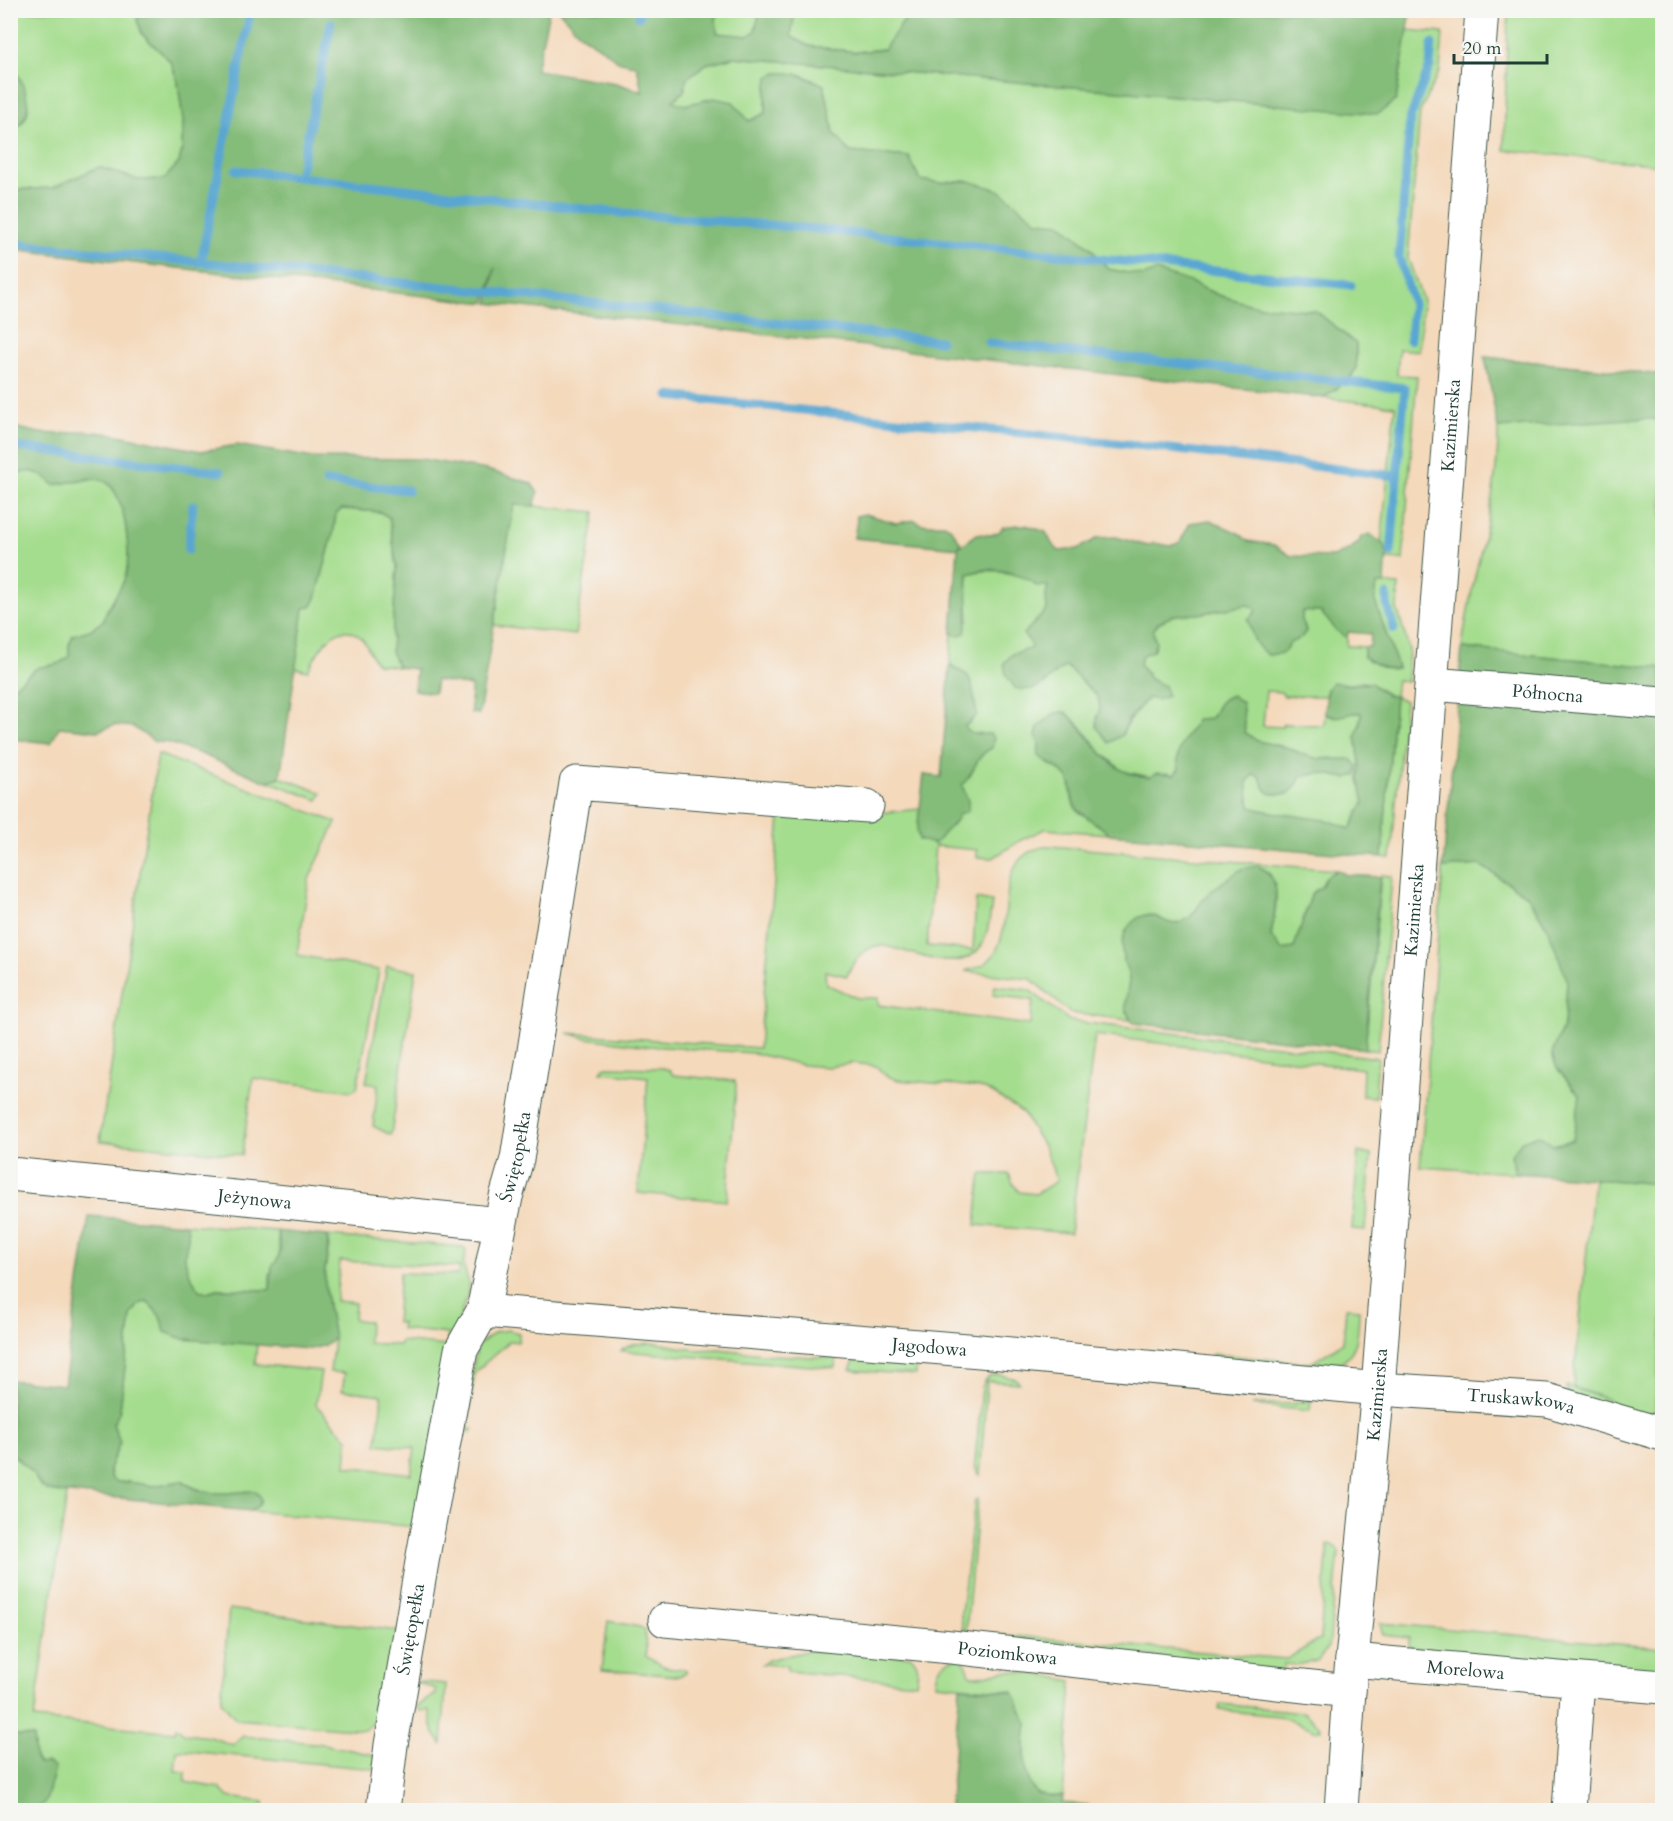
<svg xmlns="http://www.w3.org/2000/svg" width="1673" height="1821" viewBox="0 0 1673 1821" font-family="Cardo,serif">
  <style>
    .green { fill: #a5dd8e; stroke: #628d61; stroke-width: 1.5; fill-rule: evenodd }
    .forest { fill: #84bc79; stroke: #527c56; stroke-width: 1.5 }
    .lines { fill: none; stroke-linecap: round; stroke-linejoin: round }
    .stream { stroke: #58a6d1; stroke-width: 9 }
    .minor-casing { stroke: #3f5448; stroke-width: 35 }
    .minor { stroke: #fff; stroke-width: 33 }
    .labels { text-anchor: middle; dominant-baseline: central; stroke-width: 4.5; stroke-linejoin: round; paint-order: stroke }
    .street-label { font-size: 18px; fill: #1f3d34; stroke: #f6f6f2 }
  </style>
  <rect width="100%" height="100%" fill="#f6f6f2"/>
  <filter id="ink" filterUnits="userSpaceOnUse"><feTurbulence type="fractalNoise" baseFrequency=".0167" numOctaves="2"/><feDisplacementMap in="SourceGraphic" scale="12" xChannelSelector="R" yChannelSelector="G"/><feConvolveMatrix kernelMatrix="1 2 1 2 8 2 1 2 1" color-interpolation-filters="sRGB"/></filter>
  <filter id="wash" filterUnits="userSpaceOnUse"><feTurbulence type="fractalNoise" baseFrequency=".008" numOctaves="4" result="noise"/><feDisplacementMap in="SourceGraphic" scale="24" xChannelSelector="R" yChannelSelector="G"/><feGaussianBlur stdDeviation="1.35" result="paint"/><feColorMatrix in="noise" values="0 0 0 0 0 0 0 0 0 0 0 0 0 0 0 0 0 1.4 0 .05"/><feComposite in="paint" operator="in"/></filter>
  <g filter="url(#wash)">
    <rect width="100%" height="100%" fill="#f4d9bb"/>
    <!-- green -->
    <g class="green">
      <path d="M11,11h147l-21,8 5,15 29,28 7,21 5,38 -1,28 -3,14 -15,16 -26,1 -39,-13 -47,21 -41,2 -1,-59c35,-17 10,-45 1,-69 -3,-8 0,-40 0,-51z"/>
      <polygon points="719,11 760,11 755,31 748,36 717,33 716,19"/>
      <polygon points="795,11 910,11 908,15 884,49 856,52 808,46 790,36"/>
      <polygon points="1508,11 1662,11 1662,165 1504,150"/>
      <path d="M1406,30l37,3 -3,37 -20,42 -12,146 15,43 -4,50 -20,-2 -2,26 20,1 -14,184 -17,-1 -1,25 14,1 -2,23 12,41 -2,33 -10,-2 -2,16 10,5 -14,157 -9,-1 13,-160c-13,-2 -19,-14 -31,-15 -8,0 -13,4 -21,1l-16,6 -2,7h-41l-3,-4 -15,-1 -3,35 19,1 1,-3 41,1 1,-11c13,7 22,-3 36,-1l-1,11 -4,11 4,29 -1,14 5,25 -14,26c-32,-14 -67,-12 -100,-22l-3,-26 8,-7 5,3c6,19 10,18 28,17l9,-9 3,-8 19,-4 27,5 -13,-20 -14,1 -15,-4 -15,-7 -32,-7 -12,-9 -3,-29 -27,9 -4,7h-14c-10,18 -23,29 -18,50l-5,6 -7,-2 -17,4 -27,-6 -21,-18 -23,-29 -13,-12 -11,1 -19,23 12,28c35,11 15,34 31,48 1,2 6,3 8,4 8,5 15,11 22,18l-64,-5 -24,11 -28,18 -16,-1v-7l-42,-4 -8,100 46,4 3,-51 16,3c-2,13 -3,29 -9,41 -22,37 -70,7 -99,3 -17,-3 -32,16 -37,30l-22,-5 1,13 31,14h21v7l152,20 3,-25 -40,-5 2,-9 34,4 41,31 308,37 -3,39 -13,-1 1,-27 -268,-34 -25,198 -94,-8 5,-51h28l4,10 6,8 17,2 21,-13 -12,-32 -23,-37 -26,-17 -11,-6 -17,-3 -71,-6 -12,-5 -9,-9 -23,-3 -25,4 -25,-2 -50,-12 -103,-7 -65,-8 -17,-5 191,15 21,-230 -174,-17 270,12 45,-4 3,-34 17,3 18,36 9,-12 -6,-17 11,-14 3,-10 6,-8 -1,-20 -8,1 -6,-3 -2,-5 7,-5c3,-26 5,-43 -22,-56l2,-33 5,4 12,-17 -2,-25 1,-20c29,-9 53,3 80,12l-2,9 1,15 -15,15 -1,24 -18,5 -9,9 40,22 9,-11 13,-8 32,31 2,12 -3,9 25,17c9,-22 24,-36 42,-49l-14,-7 -10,-14 2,-10 14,-13 -3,-11 5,-8 16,-8 24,-1 49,-9 8,2v6l35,29 16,-11 -4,-11v-9l19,1 15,18 11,8v8l17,1v10l17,10 17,1 -23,-67 20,-195 -71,-8 27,-20 5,-10v-24l-40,-33 -64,-6 -34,-10 -28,-13 -47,-6 -35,-7 -17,-21 -31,-25 -23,-2 -68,-40 -29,2 -20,-3 -11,-23 -59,-5 -16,-19 -10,-48 -24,-11 -23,-1 -11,21v19l-17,8 -35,-23 -29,7 -13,-3 12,-11 3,-13 19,-14 28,-7 524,46 138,-3z"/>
      <path d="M1485,357l177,18v293l-200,-20c8,-73 37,-144 36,-218 -1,-24 -9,-50 -13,-73z"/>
      <path d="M26,470c13,3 38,14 50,12 11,-1 20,-8 31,0 19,14 26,77 18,98 -7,15 -18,25 -22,41l-13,9 -17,5 -4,10v12l-11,7 -21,4 -26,21v-213z"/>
      <polygon points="514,504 595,512 575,635 494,625"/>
      <path d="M342,509l38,3 9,5 8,50 -6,84 7,16 -21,-3c-7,-8 -9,-21 -18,-28 -24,-19 -43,18 -51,35l-13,-3 9,-60 12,-10 17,-64 3,-20z"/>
      <polygon points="158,754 336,822 309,879 297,955 379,970 357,1088 352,1091 253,1078 242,1155 100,1141"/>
      <polygon points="280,777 322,793 318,800 268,781"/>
      <path d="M1050,846l287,24 -11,7 -5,10 -9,6 -18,55 -13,2 -10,-14c3,-20 14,-56 -9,-68 -13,-7 -49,20 -58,31 -8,9 -12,22 -26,25 -9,2 -13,-4 -21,-7 -3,-2 -8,-2 -13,-2l-21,43c3,8 7,16 6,24 -2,12 -7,28 2,38l-61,-7 -39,-34 -66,-8c7,-2 16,-4 22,-9 36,-31 -3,-109 63,-116z"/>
      <polygon points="1480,865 1528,896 1548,929 1568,980 1564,1024 1552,1054 1557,1068 1580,1096 1573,1140 1511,1155 1515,1173 1420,1167 1443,868"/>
      <polygon points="1381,875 1392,876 1378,1051 1365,1049"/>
      <polygon points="387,966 416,971 391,1135 373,1126 378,1085 366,1083"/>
      <polygon points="607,1067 663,1068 670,1070 673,1075 735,1081 736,1085 727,1201 638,1193 648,1077 601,1072 604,1068"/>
      <polygon points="1358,1152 1371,1155 1365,1230 1352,1229"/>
      <polygon points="1594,1179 1662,1184 1662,1330 1654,1413 1662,1416 1662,1424 1568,1394 1566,1386 1610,1400 1573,1387"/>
      <path d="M186,1224l91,7 3,22 -10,22v15l-53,-1 -9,3 -9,-1c-6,-11 -13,-21 -14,-33 -1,-14 7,-18 1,-34z"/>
      <path d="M327,1236l136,11 3,5 -3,12 5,16v13l-16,46 -35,188 -167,-16 8,-5 -11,-15c-26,6 -43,3 -66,-10l-28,5 -24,-4h-12l-6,-4 -2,-9 11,-27 -7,-18 7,-15 11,-94 8,-11 8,-3 13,15 5,16 18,7 74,5 -2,20 66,7 -5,34 32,34 -2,27 65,8 4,-26 -38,-4 5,-49 -40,-5 3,-17 -15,-1 4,-33 -9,-50v-19l4,-24zM340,1261l120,6 -2,8 -58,-2 -4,50h6l-1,6 47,5 -2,12 -46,-5v4l-32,-2 1,-22 -15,-1 1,-17 -19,-2z"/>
      <path d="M1346,1308l13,1c-1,21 1,41 -18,53l-26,1 -1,11 -101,-14 -1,-6 99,9 32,-20z"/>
      <polygon points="508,1330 519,1333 518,1342 510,1341 475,1372 467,1428 473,1429 470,1432 465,1430 461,1421 478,1345 496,1332"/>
      <path d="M657,1343l38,7 25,-1 52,6 64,3 -1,10 -214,-17c9,-9 24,-7 36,-8z"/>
      <polygon points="873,1359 916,1367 916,1375 850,1370 854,1361"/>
      <path d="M996,1374l20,5 3,4 -32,-2 -7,94 -4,-5 -1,-8 7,-74c3,-8 5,-12 14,-14z"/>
      <path d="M1311,1399l-1,12 -59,-6c20,-4 41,3 60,-6z"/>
      <polygon points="10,1452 32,1473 40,1485 49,1491 67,1494 34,1719 175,1732 176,1727 185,1734 210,1737 233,1745 243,1736 323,1744 373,1755 379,1762 374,1769 177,1750 175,1771 186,1772 185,1782 219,1788 228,1797 264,1802 264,1807 277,1810 11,1810 46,1800 50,1784 54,1778 35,1759 33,1737 11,1735"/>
      <path d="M978,1499l-12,133 321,27 33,-20 8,-95c5,0 9,4 11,8l-10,95 -12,14 -21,4 -12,-1v8l-321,-38 -2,-20 14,-114z"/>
      <polygon points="229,1609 398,1631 382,1717 364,1730 236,1719 221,1701"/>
      <path d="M608,1621l32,6 5,3 1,26c11,8 25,15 39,13l2,3 -8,4 -77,-6z"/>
      <polygon points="1380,1623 1662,1648 1662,1676 1409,1648 1409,1638 1383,1635"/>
      <path d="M812,1650l99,6c9,8 7,16 5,27l-129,-12v-5l-25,-2 6,-4z"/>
      <path d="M962,1657l8,18c11,4 24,-4 36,-4 22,1 44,5 66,10l-9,115h-21l-6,-2 -5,-8 -6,-17v-28l2,-18 -15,-32 -76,-7c1,-19 7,-24 26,-27z"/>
      <polygon points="413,1681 446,1684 442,1744 434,1734 429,1710 420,1711 417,1706 436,1694 436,1689"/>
      <polygon points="1220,1704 1303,1712 1318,1724 1321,1730 1313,1731 1313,1729 1279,1716 1219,1710"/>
    </g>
    <!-- forest -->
    <g class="forest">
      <path d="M158,11h391l-13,59 80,13 26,9 -5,-26 -19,-5 -15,-12 -22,-14 -22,-24h160l-3,8 1,14 31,3 7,-5 5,-20h35l-4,25 17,10 48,6 28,-3 24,-34 2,-4h501l-15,89 -18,14 -644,-57 -28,7 -19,14 -3,13 -11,10 12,4 29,-7 19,4 16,19 17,-8v-19l2,-17c18,-10 38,0 56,8l10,48 16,19 59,5 11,23 20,3 29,-2 30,9 38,31 23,2 31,25 17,21 35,7 13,-5 34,11 28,13 34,10 64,6 40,33v24l-6,10 -26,20 -836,-95 7,-35 -10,35 -474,-54v-59l41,-2 47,-21 39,13 26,-1 15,-16 3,-14 1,-28 -5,-38 -7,-21 -29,-28 -5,-16z"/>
      <path d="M10,62c15,21 30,54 1,69z"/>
      <polygon points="1485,357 1662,375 1662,423 1654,419 1629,419 1498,428"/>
      <path d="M11,424l6,4 23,5 21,1 24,-3 28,3 88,17 36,-6 76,13 108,1 66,11 44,13 7,10 -4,13 -20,-1 -35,209 -8,-1v-27l-35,-6 -2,13 -20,-3 2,-21 -18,-2 -7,-16 6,-84 -8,-50 -9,-5 -38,-3 -6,5 -3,20 -17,64 -4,8 -8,2 -24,169 -12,4 -6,-1 -61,-26 -35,-12h-11l-22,-15 -19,-2 -17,6 -38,-4 -8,16 -40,-4v-50l26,-21 21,-4 11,-7v-12l4,-10 17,-5 13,-9c4,-16 15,-26 21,-41 9,-20 2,-90 -20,-99 -14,-6 -34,2 -50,4 -16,-15 -22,-17 -43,-9z"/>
      <path d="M865,514l31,9 19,-3 6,4h23l6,3 11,16 -2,4 18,-13 14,1 8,-3 4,-5 14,-2h9l20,7 6,12 7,7 19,-2 20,-11 18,-1 32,9 6,-3 17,3 9,-4 10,-19 20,-3 30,14 8,7 26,4 17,11 43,1 16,-8 9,-7 2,-5 9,-3 14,11 4,11 -2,2 -1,26h-8l-2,17 23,67c-14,3 -23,-4 -34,-11v-10h6l1,-13 -23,-2 -1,6 -11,-8 -15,-18 -19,-1v9l4,11 -4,6 -12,6 -7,10 -15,2c-14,-9 -16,-20 -20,-36l7,-6v-6l-8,-2 -49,9 -24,1 -16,8 -5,8 3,11 -3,9 -11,4 -2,10 10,14 14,7 4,10 -11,4 -9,-2 -20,22 -6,15 -13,8 -12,-16v-9l3,-9 -2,-12 -32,-31c-20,11 -24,29 -51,22l-9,-13 -2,-12 9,-9 18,-6 -1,-6 -7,-8 24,-24 -1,-15 2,-9h-11c-11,-11 -39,-18 -55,-16 -4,1 -9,3 -14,4 -2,20 2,39 -3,59l-8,3 -5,-4 6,-84 -104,-10 3,-18 -1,-4z"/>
      <polygon points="1462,648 1662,668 1662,1184 1515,1173 1511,1155 1522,1141 1539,1135 1553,1145 1573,1140 1580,1096 1557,1068 1552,1054 1564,1024 1567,980 1548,929 1528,896 1480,865 1443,868"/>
      <path d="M950,665l17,10 5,10 5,30 -12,11 2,5 6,3h17l4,4 -2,10c-19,9 -16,25 -30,37l6,16v10l-9,3c-3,9 -7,10 -13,17 -5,4 -6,9 -12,13l-15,-4 -2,-9 7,-56 17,2z"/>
      <path d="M1332,682l17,3 22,-2 16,13h8l-13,161 -273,-23c-9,-9 -32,-21 -35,-30 -4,-9 0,-19 -7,-27 -8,-10 -20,-13 -29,-22l1,-10 -3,-9 2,-9 17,-14 10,-1c21,18 33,44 57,58 8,5 20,6 28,7l7,-4 17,2 5,-6c-5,-21 8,-32 18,-50l14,-1c7,-12 7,-18 21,-23l10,8 3,29 12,9 32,7 15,7 15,4h32l7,7 -2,9 -10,3 -27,-5 -19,4 -3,8 -9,9c-18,1 -22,2 -28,-17l-6,-3 -7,8 3,25 14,4 67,10 19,8c6,-9 8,-17 14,-26l-5,-25 1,-14 -4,-29 4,-11 1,-11c-13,-2 -23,8 -36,1l2,-25z"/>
      <path d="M1258,866c27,14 16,45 13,70l11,14 12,-2 18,-55 9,-6 5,-10 11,-7 10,5 33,2 -15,172 -231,-26c-14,-15 -6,-26 -5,-43 0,-9 -5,-15 -6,-22 -3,-14 0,-29 12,-38 24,-17 29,17 55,-3 6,-5 8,-12 14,-18 6,-8 27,-23 36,-29 5,-3 12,-3 18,-4z"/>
      <path d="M89,1216l97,8c6,16 -2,20 -1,34 1,12 8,22 14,32l9,2 9,-3 53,1 2,-24c11,-10 9,-22 5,-35l50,5c3,13 -2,24 -2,37 -1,19 6,46 9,66l-8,6 -16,4 -127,-10 -18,-7 -5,-16 -13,-15 -8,3 -8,11 -11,95 -7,14 7,18 -11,27 2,9 6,4h12l24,4 28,-5c29,18 43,11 74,10l4,4 2,5 -3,6 -8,5 -201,-20 -9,-6 -8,-12 -21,-21v-72l53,5z"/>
      <polygon points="960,1687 1013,1692 1027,1723 1025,1741 1025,1769 1031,1786 1037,1794 1052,1797 1063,1796 1062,1803 1088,1805 1089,1810 949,1810"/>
      <polygon points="10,1735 33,1737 35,1759 38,1764 47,1763 55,1768 46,1801 34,1810 11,1810"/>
    </g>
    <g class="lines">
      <!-- stream -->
      <g class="stream">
        <polyline points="639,17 640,10"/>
        <polyline points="236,170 631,214 805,228 1351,285"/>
        <polyline points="299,177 331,23"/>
        <polyline points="10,243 455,288 940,341"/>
        <polyline points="201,261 249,18"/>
        <polyline points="1410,340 1413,303 1399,257 1410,119 1430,66 1432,44"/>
        <polyline points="669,396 1145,446 1397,476 1405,388 989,343"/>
        <polyline points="10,446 220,472"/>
        <polyline points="326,482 408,490"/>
        <polyline points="188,550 193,505"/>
        <polyline points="1391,552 1397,476"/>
        <polyline points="1387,595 1387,605 1394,629"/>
      </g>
    </g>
  </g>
  <g filter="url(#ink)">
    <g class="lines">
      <!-- minor casing -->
      <g class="minor-casing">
        <g id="minor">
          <path id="s1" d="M1432,684l230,19"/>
          <path id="s2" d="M10,1174l490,50"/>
          <path id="s3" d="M483,1311l497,40 398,38 169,11 115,34"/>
          <path id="s4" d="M665,1620l286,27 398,44"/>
          <path id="s5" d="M1352,1660l310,27"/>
          <path id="s6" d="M383,1810l8,-65 32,-189 38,-206 22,-39 23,-114 11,-38 59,-376 291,23"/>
          <path id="s7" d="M1341,1810l8,-119 29,-302 104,-1379"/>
          <polyline points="1569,1810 1578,1680"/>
        </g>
      </g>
      <!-- minor -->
      <use href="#minor" class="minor"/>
    </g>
  </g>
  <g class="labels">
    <!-- street labels -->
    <g class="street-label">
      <text stroke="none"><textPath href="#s7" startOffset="1389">Kazimierska</textPath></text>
      <text stroke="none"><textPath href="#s1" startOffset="116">Północna</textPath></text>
      <text stroke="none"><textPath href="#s7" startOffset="903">Kazimierska</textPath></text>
      <text stroke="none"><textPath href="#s6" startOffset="669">Świętopełka</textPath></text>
      <text stroke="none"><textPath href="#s2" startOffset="246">Jeżynowa</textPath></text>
      <text stroke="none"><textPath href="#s3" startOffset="448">Jagodowa</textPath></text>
      <text stroke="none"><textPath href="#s7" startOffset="417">Kazimierska</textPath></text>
      <text stroke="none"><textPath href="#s3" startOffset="1042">Truskawkowa</textPath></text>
      <text stroke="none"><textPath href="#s6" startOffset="183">Świętopełka</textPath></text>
      <text stroke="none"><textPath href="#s4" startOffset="344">Poziomkowa</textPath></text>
      <text stroke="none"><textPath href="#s5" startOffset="114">Morelowa</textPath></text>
    </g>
  </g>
  <!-- margin -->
  <rect width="1673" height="1821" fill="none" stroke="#f6f6f2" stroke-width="36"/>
  <!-- scale -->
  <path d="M1454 54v9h93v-9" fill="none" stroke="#1f3d34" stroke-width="3"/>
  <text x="1463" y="54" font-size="18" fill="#1f3d34" stroke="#f6f6f2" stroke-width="4.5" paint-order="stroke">20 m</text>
</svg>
